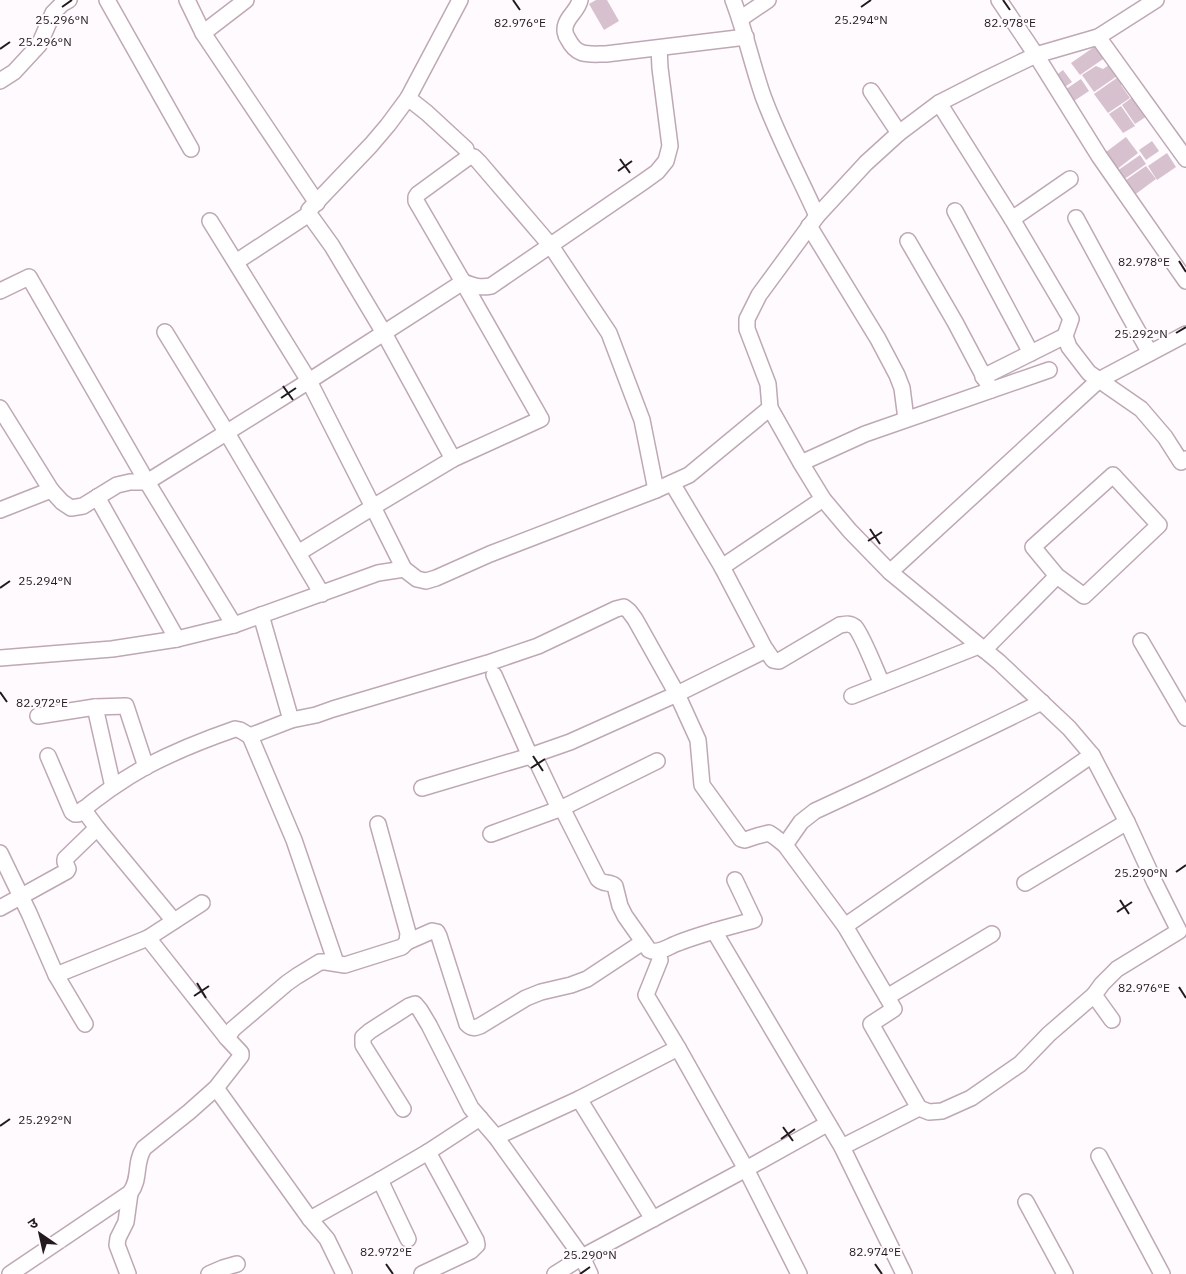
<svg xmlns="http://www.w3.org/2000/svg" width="1186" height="1274" viewBox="0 0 1186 1274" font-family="'IBM Plex Sans','Noto Sans Devanagari',sans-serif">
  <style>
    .building { fill: #d7c1ce }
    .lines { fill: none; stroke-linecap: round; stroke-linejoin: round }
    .minor-casing { stroke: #bea8b5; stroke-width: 18 }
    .minor { stroke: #fff; stroke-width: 15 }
    .ticks { fill: none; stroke: #221a1f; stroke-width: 2 }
    .ticks-label { font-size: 12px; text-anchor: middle; fill: #221a1f; stroke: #fffafd; stroke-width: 4; stroke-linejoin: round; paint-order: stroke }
  </style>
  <rect width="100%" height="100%" fill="#fffafd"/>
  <!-- building -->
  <g class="building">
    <polygon points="596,0 607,0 619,21 604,30 589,4"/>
    <polygon points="1097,45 1106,57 1080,75 1071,63"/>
    <polygon points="1112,63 1120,74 1094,92 1082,75 1096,66 1103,69"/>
    <polygon points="1063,70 1072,82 1062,89 1054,77"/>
    <polygon points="1121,75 1126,82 1121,85 1130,98 1108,113 1094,94"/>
    <polygon points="1081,79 1089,91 1071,103 1063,91"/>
    <polygon points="1134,96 1147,116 1135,124 1122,105"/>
    <polygon points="1121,106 1135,126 1123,133 1109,114"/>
    <polygon points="1126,137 1138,153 1116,170 1110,162 1112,160 1106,152"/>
    <polygon points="1152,141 1159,151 1146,160 1139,150"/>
    <polygon points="1167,153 1176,167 1157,180 1148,166"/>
    <polygon points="1140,155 1146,164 1123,180 1117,171"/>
    <polygon points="1146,166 1156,179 1133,196 1123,182"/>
  </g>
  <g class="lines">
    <!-- minor casing -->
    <g class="minor-casing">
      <g id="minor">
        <polyline points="107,0 191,149"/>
        <polyline points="187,0 203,33 317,203"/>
        <path d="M580,0c-2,10 -11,15 -14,24 -2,5 -1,11 2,15 9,18 20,15 38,15l140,-17"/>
        <path d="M733,0c12,31 19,64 30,96 15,41 36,80 54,120"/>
        <polyline points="999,0 1036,55 1099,156 1186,281"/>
        <polyline points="740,19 768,0"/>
        <polyline points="203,33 246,0"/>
        <polyline points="1098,37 1186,159"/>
        <polyline points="0,81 14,72 39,45 53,13 62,4 69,0"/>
        <polyline points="871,91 899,133"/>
        <polyline points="408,98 427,113 466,149"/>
        <polyline points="939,103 1012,219 1071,319 1065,336 1069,347 1089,373 1141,409 1165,437 1181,462 1186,459"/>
        <polyline points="955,211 1031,353"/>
        <polyline points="1076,218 1127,312 1150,353"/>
        <polyline points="1012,219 1070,179"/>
        <polyline points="210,221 309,381 373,507 298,553"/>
        <polyline points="809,226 878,339 897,375 902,388 906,419"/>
        <polyline points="908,241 955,322 991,390"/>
        <polyline points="236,262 309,214"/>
        <polyline points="0,291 29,277 147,482 234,625"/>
        <polyline points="165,332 227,433 322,594"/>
        <polyline points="983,377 1065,336"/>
        <polyline points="0,408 51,490"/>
        <polyline points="770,408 801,463 823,499 850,531 890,572 999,662 1069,728 1092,755 1127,822 1155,883 1179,931 1117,969 1102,984 1094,995 1112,1020"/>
        <polyline points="453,459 384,333 332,246 309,214 309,210 371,145 388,125 408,98 460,0"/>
        <polyline points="801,463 865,434 1049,370"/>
        <path d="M672,483l50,84 42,80 9,13 6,1 61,-36c6,-1 10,-2 15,2 7,7 22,46 27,57"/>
        <polyline points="97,497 177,639"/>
        <path d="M0,510l51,-20 11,12 9,6 12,-2 34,-21 13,-3h17l162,-101 154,-99c11,4 16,6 28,4l152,-104 14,-10 9,-11 4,-15 -10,-78 -1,-20"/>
        <polyline points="722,567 823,499"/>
        <polyline points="404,569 373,507 453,459 541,419 463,282 416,201 416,197 418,194 470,156 474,157 479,162 551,246 609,333 642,420 656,490"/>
        <polyline points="890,572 1099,380 1186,334"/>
        <polyline points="261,615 291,720 250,736 294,840 336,963"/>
        <polyline points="1141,641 1186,718"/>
        <polyline points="984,650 1057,576 1033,547 1113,475 1159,525 1084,596 1057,576"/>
        <polyline points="0,658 112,649 177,639 234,625 378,573 404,569 417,579 426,581 436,578 490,554 656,490 689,475 770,408 768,384 747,329 747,319 759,295 817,216 866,163 899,133 939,103 986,79 1036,55 1098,37 1156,0"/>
        <path d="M494,675l36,81 8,8 19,40 5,4 36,71c5,6 12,2 17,7l5,20 5,10 24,34c9,5 20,-4 29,-7 25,-10 51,-16 76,-23l-19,-40"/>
        <polyline points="852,696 979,646"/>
        <polyline points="95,707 113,787"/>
        <polyline points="38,716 95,707 126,706 146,767"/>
        <polyline points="291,720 316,715 333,709 488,663 538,646 616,609 624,607 629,611 635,619 677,694 698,740 702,785 741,839 745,840 757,836 769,833 775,837 785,845 845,926 894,1009 871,1024 919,1108 842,1147"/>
        <path d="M48,756l24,56 3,2h3c21,-18 44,-34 69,-48 27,-14 59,-27 88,-37l5,1 10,6"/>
        <polyline points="422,788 530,756 570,742 677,694 766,650"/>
        <polyline points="83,809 97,828 174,921"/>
        <polyline points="491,834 562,808 657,761"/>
        <polyline points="785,845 801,822 815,811 871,785 1042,702"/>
        <polyline points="0,853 29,913 56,975 85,1024"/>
        <polyline points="1025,883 1127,822"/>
        <polyline points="0,908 67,871 68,869 65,862 65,859 97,828"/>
        <polyline points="845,926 1092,755"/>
        <polyline points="714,931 842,1147 904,1274"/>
        <polyline points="148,938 227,1038"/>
        <path d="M407,942l25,-11 5,1 2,4 28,88c5,5 8,4 13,2l46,-28 15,-6 30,-7 16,-6 56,-37"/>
        <polyline points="660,960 646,995 678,1048 746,1169 799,1274"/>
        <polyline points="56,975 148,938 202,903"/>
        <polyline points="887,997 992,934"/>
        <polyline points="216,1088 310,1219 327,1239 344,1274"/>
        <polyline points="579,1099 653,1219"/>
        <polyline points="919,1108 929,1112 942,1111 971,1098 1020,1064 1049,1034 1094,995"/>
        <polyline points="403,1109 363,1045 363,1037 370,1031 409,1006 415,1004 420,1010 429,1025 471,1108 496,1137 582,1257 590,1274"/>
        <polyline points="496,1137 579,1099 678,1048"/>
        <polyline points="1099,1156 1162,1274"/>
        <polyline points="380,1180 408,1239"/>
        <polyline points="1026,1202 1065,1274"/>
        <polyline points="310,1219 380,1180 428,1152 480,1118"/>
        <path d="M10,1274l120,-81c11,-14 4,-30 14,-45l45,-36 27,-24 25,-32v-3l-14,-15 6,-9 54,-46 10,-7 23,-14h6l19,3 57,-18 5,-5 1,-9 -30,-109"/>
        <polyline points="128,1274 117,1245 118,1238 126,1222 130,1193"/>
        <polyline points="209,1274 223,1268 237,1264"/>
        <polyline points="422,1274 471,1251 477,1245 476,1240 428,1152"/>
        <polyline points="555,1274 582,1257 746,1169 827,1124"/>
      </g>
    </g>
    <!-- minor -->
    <use href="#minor" class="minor"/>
  </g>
  <!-- ticks -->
  <path class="ticks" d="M513,0l7,10M1003,0l7,10M62,7l10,-7M861,7l10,-7M0,49l10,-7M620,159l10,14M618,171l14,-10M1179,261l7,11M1176,333l10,-6M283,386l10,14M281,398l15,-10M870,529l10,15M868,541l14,-9M0,588l10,-7M0,692l7,10M533,756l10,15M531,768l14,-9M1176,872l10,-7M1120,900l9,14M1117,912l15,-10M197,983l9,15M1179,987l7,11M194,996l15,-10M0,1126l10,-7M783,1127l10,14M781,1139l14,-10M386,1264l7,10M875,1264l7,10M580,1274l10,-7"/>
  <g class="ticks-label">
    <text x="62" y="24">25.296°N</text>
    <text x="861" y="24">25.294°N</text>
    <text x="520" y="27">82.976°E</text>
    <text x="1010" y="27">82.978°E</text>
    <text x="45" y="46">25.296°N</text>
    <text x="1144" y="266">82.978°E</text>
    <text x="1141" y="338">25.292°N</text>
    <text x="45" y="585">25.294°N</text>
    <text x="42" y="707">82.972°E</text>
    <text x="1141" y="877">25.290°N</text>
    <text x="1144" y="992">82.976°E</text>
    <text x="45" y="1124">25.292°N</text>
    <text x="386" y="1256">82.972°E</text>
    <text x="875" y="1256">82.974°E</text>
    <text x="590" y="1259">25.290°N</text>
  </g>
  <!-- north arrow -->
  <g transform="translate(40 1234) rotate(326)" stroke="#fffafd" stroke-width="4" paint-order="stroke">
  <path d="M0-4L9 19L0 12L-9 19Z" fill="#221a1f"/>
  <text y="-8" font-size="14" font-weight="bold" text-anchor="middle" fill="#221a1f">उ</text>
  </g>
</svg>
